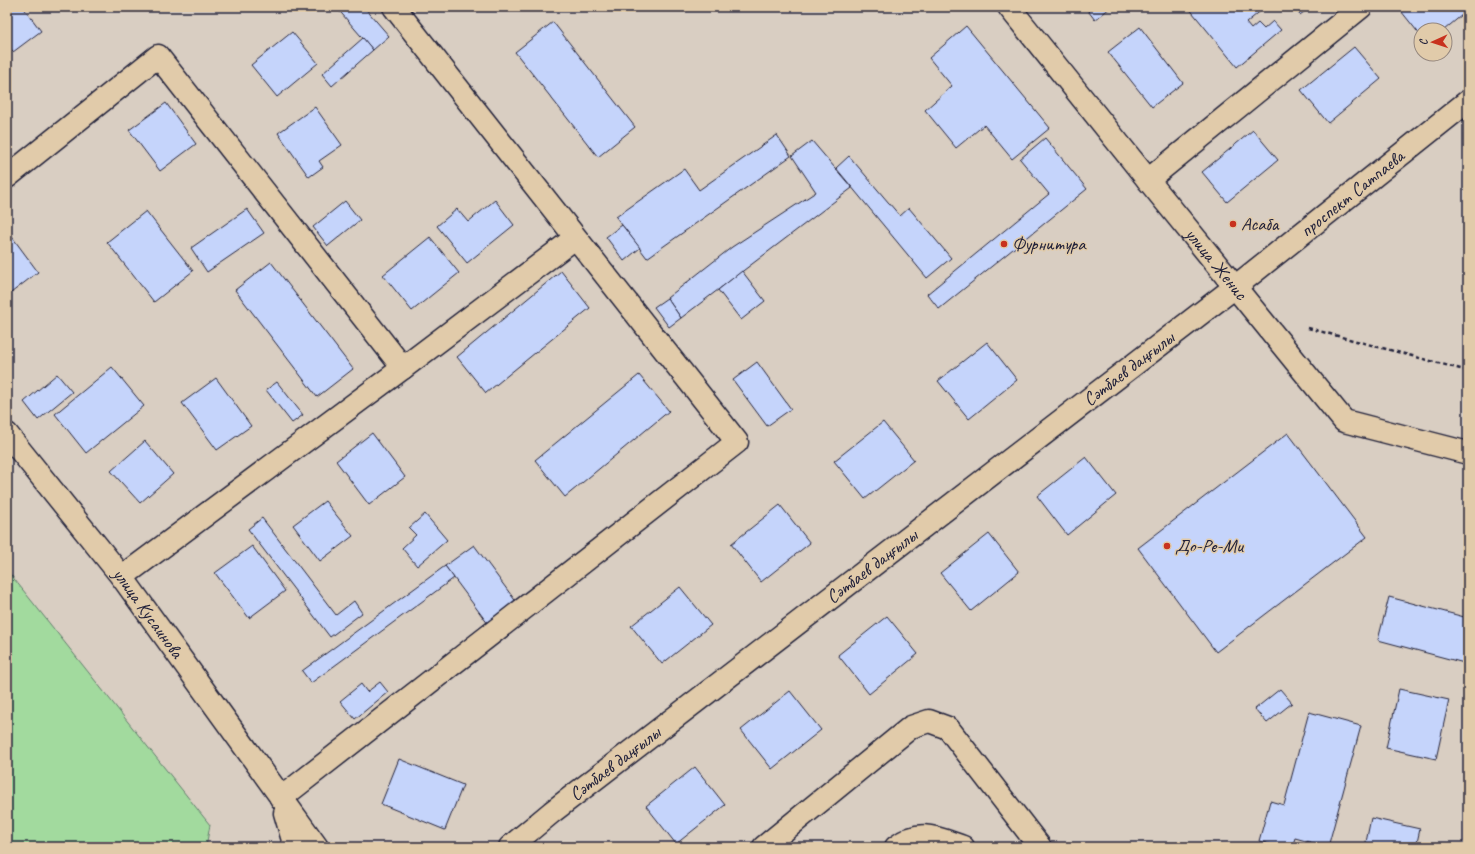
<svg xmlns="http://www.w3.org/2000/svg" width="1475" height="854" viewBox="0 0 1475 854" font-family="Caveat,sans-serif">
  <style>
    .green { fill: #a2da9e; stroke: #627e6c }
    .building { fill: #c5d4fb; stroke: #22223b }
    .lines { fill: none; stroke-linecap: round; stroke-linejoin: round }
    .minor-casing { stroke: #22223b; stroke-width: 25 }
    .path { stroke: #22223b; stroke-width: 2.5; stroke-dasharray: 4 3; stroke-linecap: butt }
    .minor { stroke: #e1cbaa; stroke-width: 22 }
    .poi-dot { fill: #c8321e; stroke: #e1cbaa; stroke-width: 1.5 }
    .labels { text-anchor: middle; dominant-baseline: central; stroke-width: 3; stroke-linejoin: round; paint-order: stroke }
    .street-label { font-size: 19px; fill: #22223b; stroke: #e1cbaa }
    .poi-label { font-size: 19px; fill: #22223b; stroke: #e1cbaa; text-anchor: start }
  </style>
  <rect width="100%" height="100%" fill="#d9cec2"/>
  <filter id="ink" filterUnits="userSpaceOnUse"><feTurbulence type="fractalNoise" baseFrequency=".025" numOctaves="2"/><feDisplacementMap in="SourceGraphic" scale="8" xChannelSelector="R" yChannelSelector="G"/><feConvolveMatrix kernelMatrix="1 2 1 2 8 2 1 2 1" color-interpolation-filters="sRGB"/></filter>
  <g filter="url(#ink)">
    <!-- green -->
    <polygon class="green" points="7,570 210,825 206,847 7,847"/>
    <!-- building -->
    <g class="building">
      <polygon points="7,7 23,7 41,31 13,52 7,44"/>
      <polygon points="336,7 364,7 389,36 373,50"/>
      <polygon points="1085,7 1111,7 1095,20"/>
      <polygon points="1188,7 1262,7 1263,9 1246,23 1251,29 1258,23 1264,29 1273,21 1281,30 1237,67"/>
      <polygon points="1293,7 1310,7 1300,15"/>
      <polygon points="1406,7 1468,7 1468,10 1444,30 1421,30 1421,36 1401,11"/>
      <polygon points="553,22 635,127 598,157 515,52"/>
      <polygon points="966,26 1050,128 1012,159 984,125 956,148 925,110 952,86 929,58"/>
      <polygon points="1140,27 1183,83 1152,107 1108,52"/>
      <polygon points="292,32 318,63 277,97 251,65"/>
      <polygon points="363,38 373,50 332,86 322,74"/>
      <polygon points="1354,47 1381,79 1328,123 1301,90"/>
      <polygon points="166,103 196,144 160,171 129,130"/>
      <polygon points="315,107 342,145 319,161 323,167 309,177 278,133"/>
      <polygon points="1253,130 1278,160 1227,202 1202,172"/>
      <polygon points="777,135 791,156 647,258 616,217 684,169 699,190"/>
      <polygon points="1045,138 1087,189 939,309 927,294 1049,194 1020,159"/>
      <polygon points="812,141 852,188 681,318 667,298 732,247 816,192 792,156"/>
      <polygon points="849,156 900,216 909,208 951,258 927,278 836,168"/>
      <polygon points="495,200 514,225 467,263 437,226 457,209 468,222"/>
      <polygon points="345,201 360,220 328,246 313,227"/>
      <polygon points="247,209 264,233 207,272 191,248"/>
      <polygon points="146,211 193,271 154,302 107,242"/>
      <polygon points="622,225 640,248 624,261 606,237"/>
      <polygon points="7,230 38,272 7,296"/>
      <polygon points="430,237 459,273 412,311 383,275"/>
      <polygon points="271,262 353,369 317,397 235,290"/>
      <polygon points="561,271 590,308 486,393 457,357"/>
      <polygon points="742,271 765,301 741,320 718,290"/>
      <polygon points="667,298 681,318 669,327 654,307"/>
      <polygon points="987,342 1017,380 969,419 938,381"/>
      <polygon points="757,362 791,409 767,426 733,380"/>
      <polygon points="112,367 144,406 86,453 55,414"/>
      <polygon points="57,374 72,392 38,420 24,402"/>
      <polygon points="639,375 669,411 565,497 535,460"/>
      <polygon points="216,378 251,426 217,450 182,403"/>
      <polygon points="277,382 303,415 292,423 266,390"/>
      <polygon points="883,422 914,460 865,499 834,461"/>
      <polygon points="372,433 405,477 369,505 336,461"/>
      <polygon points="1288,433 1367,537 1216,652 1138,548"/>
      <polygon points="145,441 173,474 140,503 111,471"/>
      <polygon points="1086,457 1116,495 1067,535 1037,496"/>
      <polygon points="325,501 353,536 320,561 293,525"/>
      <polygon points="780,505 810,543 761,582 731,544"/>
      <polygon points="425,514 447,540 417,566 402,548 416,535 409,528"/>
      <polygon points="262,518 336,615 354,601 362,613 330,637 248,529"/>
      <polygon points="989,534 1019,572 971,611 940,573"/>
      <polygon points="474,545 520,607 491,628 445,566"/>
      <polygon points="252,546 285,591 249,618 215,573"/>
      <polygon points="445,566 454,578 311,683 302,671"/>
      <polygon points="680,587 711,625 662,664 631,626"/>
      <polygon points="1389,597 1468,618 1468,664 1378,640"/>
      <polygon points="887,616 918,654 869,694 838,655"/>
      <polygon points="380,682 388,692 355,719 340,701 361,684 367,692"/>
      <polygon points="1280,689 1292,703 1267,723 1255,709"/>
      <polygon points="1399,689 1449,700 1436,759 1386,748"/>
      <polygon points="790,691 821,730 772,769 741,730"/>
      <polygon points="1309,712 1361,726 1328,847 1295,838 1292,847 1280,847 1259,841 1270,801 1284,805"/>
      <polygon points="399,759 463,785 445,830 381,804"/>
      <polygon points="695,767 725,805 676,844 646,806"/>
      <polygon points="1371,818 1420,829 1416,847 1365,847"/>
    </g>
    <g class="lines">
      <!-- minor casing -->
      <g class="minor-casing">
        <g id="minor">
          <path id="s1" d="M1009,7l139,173 196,241 124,32"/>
          <polyline points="7,177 158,56 403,368"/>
          <polyline points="1148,180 1361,7"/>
          <path id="s2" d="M7,434l115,143 195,270"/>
          <polyline points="122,577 403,368 575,238"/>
          <polyline points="281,798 737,442 394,7"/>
          <polyline points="285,813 295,847"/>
          <path id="s3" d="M510,847l42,-35 683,-525 233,-186"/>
          <polyline points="764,847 911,727 929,721 948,728 1040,847"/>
          <path d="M896,847c24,-19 41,-9 67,0"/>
        </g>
      </g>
      <!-- path -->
      <polyline class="path" points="1308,328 1468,371"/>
      <!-- minor -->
      <use href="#minor" class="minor"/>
    </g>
  </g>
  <!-- markers -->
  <g class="poi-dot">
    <circle cx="1233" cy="224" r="4"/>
    <circle cx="1004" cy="244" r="4"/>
    <circle cx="1167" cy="546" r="4"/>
  </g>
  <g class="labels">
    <!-- street labels -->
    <g class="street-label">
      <text stroke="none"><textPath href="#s3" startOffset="1066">проспект Сатпаева</textPath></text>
      <text stroke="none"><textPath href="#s1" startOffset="330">улица Женис</textPath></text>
      <text stroke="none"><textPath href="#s3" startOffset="782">Сәтбаев даңғылы</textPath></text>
      <text stroke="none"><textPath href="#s3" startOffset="458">Сәтбаев даңғылы</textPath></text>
      <text stroke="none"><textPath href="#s2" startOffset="228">улица Кусаинова</textPath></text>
      <text stroke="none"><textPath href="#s3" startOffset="134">Сәтбаев даңғылы</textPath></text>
    </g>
    <!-- poi labels -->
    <g class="poi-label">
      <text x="1241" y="224">Асаба</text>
      <text x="1012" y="244">Фурнитура</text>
      <text x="1175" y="546">До-Ре-Ми</text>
    </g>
  </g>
  <!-- margin -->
  <rect width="1475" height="854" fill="none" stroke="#e1cbaa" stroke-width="24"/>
  <rect x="12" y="12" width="1451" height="830" fill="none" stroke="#22223b" stroke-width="1.5" filter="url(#ink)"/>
  <!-- north arrow -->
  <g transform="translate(1433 42) rotate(267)"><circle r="19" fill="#e1cbaa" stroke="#95877e"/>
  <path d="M0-3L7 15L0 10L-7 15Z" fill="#c8321e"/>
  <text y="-6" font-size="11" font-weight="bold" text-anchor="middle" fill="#22223b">С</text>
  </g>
</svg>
